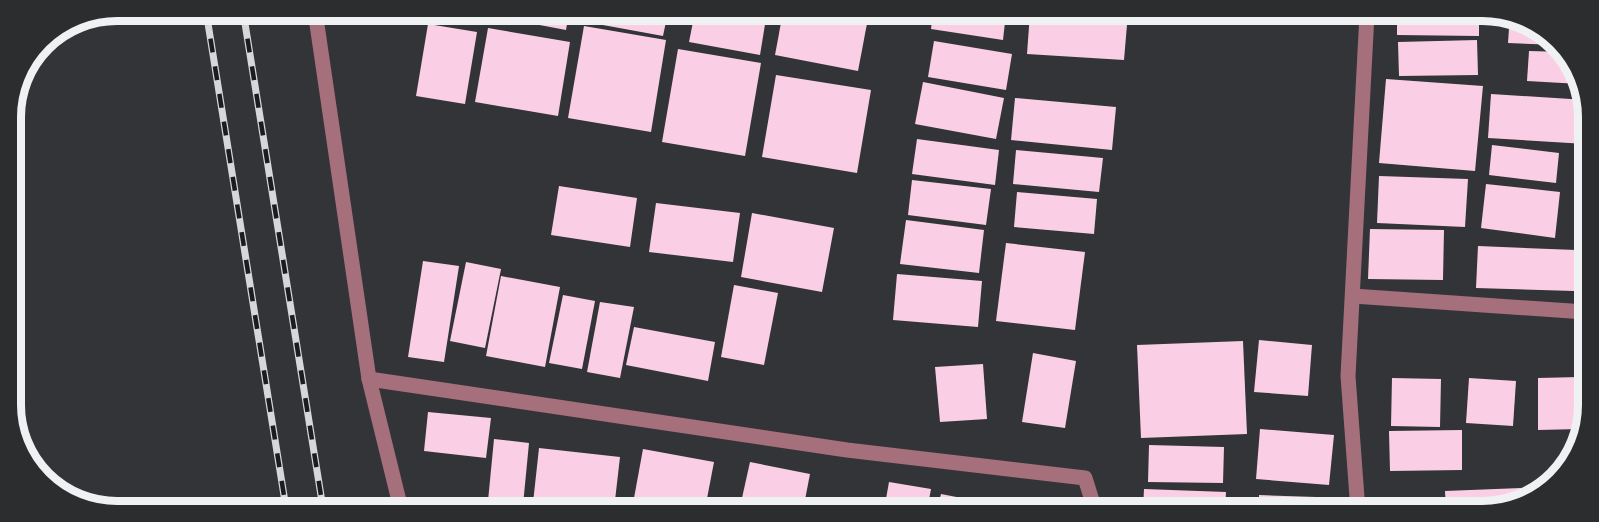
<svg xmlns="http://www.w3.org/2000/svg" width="1599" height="522" viewBox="0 0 1599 522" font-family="'Sofia Sans Condensed',sans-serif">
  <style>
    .building { fill: #facfe6 }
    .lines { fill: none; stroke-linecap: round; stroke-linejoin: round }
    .minor { stroke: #a56f7c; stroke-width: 15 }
    .rail-casing { stroke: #d5d7d9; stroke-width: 7 }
    .rail { stroke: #1b1c1d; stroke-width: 4.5; stroke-dasharray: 14; stroke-linecap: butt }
    .rim { fill: none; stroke: #eff1f3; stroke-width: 8 }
  </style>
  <rect width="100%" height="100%" fill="#323438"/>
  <!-- building -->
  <g class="building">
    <polygon points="498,12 569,12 566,30 497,17"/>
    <polygon points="582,12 668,12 663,36 581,21"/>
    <polygon points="695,12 767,12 760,55 689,42"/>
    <polygon points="783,12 869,13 858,71 775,55"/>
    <polygon points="933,13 1006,13 1003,40 931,29"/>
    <polygon points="1030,13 1128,13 1124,60 1027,54"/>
    <polygon points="1397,14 1479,14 1479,36 1397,35"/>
    <polygon points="1510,14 1545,36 1559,45 1508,43"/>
    <polygon points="428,24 477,32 465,104 416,96"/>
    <polygon points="584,26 666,40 651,132 568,118"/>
    <polygon points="488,28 570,42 558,116 475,102"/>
    <polygon points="1477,40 1478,75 1399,76 1398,42"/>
    <polygon points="934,41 1012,54 1006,90 928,77"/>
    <polygon points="678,49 761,63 745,156 662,142"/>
    <polygon points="1529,51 1565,52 1580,84 1527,81"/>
    <polygon points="776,75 871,90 857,173 762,157"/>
    <polygon points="1386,79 1483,86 1475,171 1379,163"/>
    <polygon points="923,82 1004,98 996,139 915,124"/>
    <polygon points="1491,94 1586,100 1586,144 1488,138"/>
    <polygon points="1015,98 1116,107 1112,150 1011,140"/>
    <polygon points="917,139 999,150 995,185 912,174"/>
    <polygon points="1492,145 1559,153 1556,183 1489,175"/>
    <polygon points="1016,150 1103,158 1099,192 1013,184"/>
    <polygon points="1379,176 1468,179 1465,227 1377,223"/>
    <polygon points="912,180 991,189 986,225 908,215"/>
    <polygon points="1486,184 1560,192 1555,238 1481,228"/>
    <polygon points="559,186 637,198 630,247 551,235"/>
    <polygon points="1017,192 1097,199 1094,234 1014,227"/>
    <polygon points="656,203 740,213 733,262 649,252"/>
    <polygon points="752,213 834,228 822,292 741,277"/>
    <polygon points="906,220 984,230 979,273 900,264"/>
    <polygon points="1370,229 1444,230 1443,280 1368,279"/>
    <polygon points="1006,243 1085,252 1075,330 996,321"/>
    <polygon points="1478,246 1576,250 1574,291 1476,288"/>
    <polygon points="423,261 459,266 444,362 408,357"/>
    <polygon points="466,262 501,269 485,348 450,341"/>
    <polygon points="897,274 982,281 978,327 893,320"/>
    <polygon points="501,276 560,287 545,367 486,356"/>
    <polygon points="734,285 778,293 764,365 721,357"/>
    <polygon points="563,295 595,301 582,369 549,363"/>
    <polygon points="600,302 634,307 620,378 587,372"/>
    <polygon points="634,327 715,342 708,381 626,365"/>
    <polygon points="1259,340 1312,345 1308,396 1254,392"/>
    <polygon points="1243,341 1247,434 1141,438 1137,345"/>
    <polygon points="1033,353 1076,361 1065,428 1022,422"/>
    <polygon points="983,364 987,419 940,422 935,367"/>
    <polygon points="1579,377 1580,429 1538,430 1538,378"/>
    <polygon points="1392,378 1441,379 1440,427 1391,426"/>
    <polygon points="1469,378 1516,381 1513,426 1466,423"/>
    <polygon points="428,412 491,418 486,458 424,451"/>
    <polygon points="1260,429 1334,435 1329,485 1256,479"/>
    <polygon points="1462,430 1462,470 1390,471 1389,431"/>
    <polygon points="494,439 529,443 523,505 488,501"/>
    <polygon points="1149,445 1224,447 1223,483 1148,482"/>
    <polygon points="539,448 620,457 614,509 533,503"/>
    <polygon points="643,449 714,462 705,509 632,509"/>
    <polygon points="750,462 810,474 803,510 740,507"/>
    <polygon points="889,482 931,489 927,510 884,510"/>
    <polygon points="1521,488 1521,499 1489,511 1446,511 1445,491"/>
    <polygon points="1144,489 1226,492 1225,511 1143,510"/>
    <polygon points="941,494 977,501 975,510 937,510"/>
    <polygon points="1259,495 1316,497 1316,511 1259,511"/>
  </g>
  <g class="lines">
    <!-- minor -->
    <g class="minor">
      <polyline points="315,11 369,379 401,509"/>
      <polyline points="1353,296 1585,312"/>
      <polyline points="369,379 847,450 1085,478 1095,510"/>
      <polyline points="1358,511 1348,376 1367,14"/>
    </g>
    <!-- rail casing -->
    <g class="rail-casing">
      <g id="rail">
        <polyline points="206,11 286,508"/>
        <polyline points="243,11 323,508"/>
      </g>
    </g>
    <!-- rail -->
    <use href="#rail" class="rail"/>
  </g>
  <!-- crop -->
  <path d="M0 0H1599V522H0ZM117 21H1482A96 96 0 0 1 1578 117V405A96 96 0 0 1 1482 501H117A96 96 0 0 1 21 405V117A96 96 0 0 1 117 21Z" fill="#2c2d2e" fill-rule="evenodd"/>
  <path class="rim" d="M117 21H1482A96 96 0 0 1 1578 117V405A96 96 0 0 1 1482 501H117A96 96 0 0 1 21 405V117A96 96 0 0 1 117 21Z"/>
</svg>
